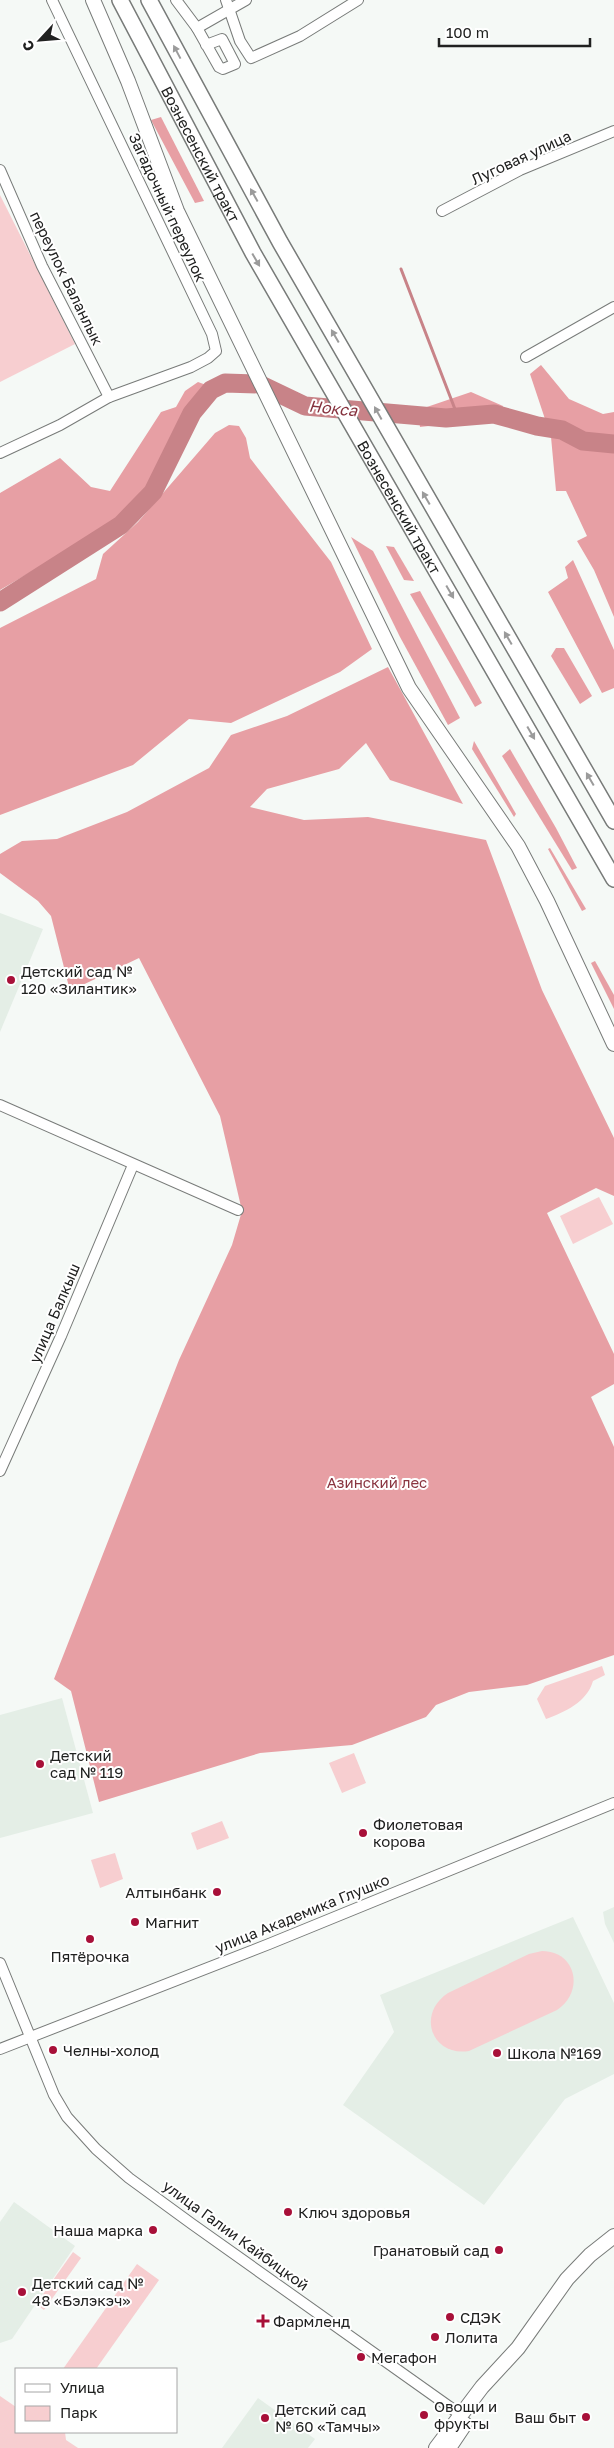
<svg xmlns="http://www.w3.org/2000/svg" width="614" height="2448" viewBox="0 0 614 2448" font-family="'Golos Text',sans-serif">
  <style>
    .built { fill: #e4eee6 }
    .green { fill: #f7ced0 }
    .forest { fill: #e79fa4 }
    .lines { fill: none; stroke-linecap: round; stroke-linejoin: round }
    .stream { stroke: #c88388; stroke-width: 3 }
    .river { stroke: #c88388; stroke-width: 19 }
    .street-casing { stroke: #787b79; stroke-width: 12 }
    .secondary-casing { stroke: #787b79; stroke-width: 16 }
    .primary-casing { stroke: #787b79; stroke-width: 18 }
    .street { stroke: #fff; stroke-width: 10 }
    .secondary { stroke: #fff; stroke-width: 14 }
    .primary { stroke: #fff; stroke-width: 15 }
    .oneway { fill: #9b9b9b }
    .poi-dot { fill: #a81039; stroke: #fff; stroke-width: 2 }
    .labels { text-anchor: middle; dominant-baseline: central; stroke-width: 4; stroke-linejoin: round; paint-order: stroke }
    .street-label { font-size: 15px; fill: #202120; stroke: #fff }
    .poi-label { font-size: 15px; fill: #202120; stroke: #fff; text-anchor: start }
    .park-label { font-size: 15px; fill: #8a3540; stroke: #fff }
    .water-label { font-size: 16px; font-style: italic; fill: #85313d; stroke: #fff }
  </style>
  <rect width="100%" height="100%" fill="#f5f9f6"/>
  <!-- built -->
  <g class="built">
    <polygon points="0,913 43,929 0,1032"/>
    <polygon points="62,1698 93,1813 0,1838 0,1715"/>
    <polygon points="614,1907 614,1943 605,1924 603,1912"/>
    <polygon points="573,1917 614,2003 614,2074 565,2099 484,2205 343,2105 394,2032 380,1995"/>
    <polygon points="14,2202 75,2246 12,2339 0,2343 0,2222"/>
    <polygon points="258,2398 315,2439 308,2448 222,2448"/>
  </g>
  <!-- green -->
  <g class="green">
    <polygon points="0,195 75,344 0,382"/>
    <polygon points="599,1197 613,1224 573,1244 560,1216"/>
    <path d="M602,1666l3,9 -12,6c-6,21 -28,31 -47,38l-9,-20 8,-13z"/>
    <polygon points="354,1753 366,1783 342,1793 329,1763"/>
    <polygon points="222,1821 229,1838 197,1850 191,1833"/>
    <polygon points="115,1853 123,1879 100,1888 91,1860"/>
    <path d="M542,1951c34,0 43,40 15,59l-88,41c-37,6 -53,-37 -21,-58l81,-39z"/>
    <polygon points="73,2252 81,2258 44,2310 36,2304"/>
    <polygon points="137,2264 159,2280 96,2369 63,2369"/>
    <polygon points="0,2396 16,2407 16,2432 65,2432 66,2440 78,2448 0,2448"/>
  </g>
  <!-- forest -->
  <g class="forest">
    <polygon points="161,117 204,201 195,203 151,120"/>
    <polygon points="541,365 569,399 603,414 614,412 614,617 594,570 577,541 587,536 566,491 556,491 551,437 530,374"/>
    <polygon points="198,382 209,386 191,404 173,446 149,490 118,521 0,590 0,493 60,458 91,487 110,491 161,412 176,407 185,391"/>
    <polygon points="471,392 503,406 500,418 420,427 418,410"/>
    <polygon points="229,425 239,426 246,438 250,458 331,562 372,649 340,672 231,723 189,719 133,765 0,815 0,628 96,579 103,554 138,522 215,433"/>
    <polygon points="351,537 373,551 460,718 448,725 400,637"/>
    <polygon points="386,546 394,547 414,581 404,580"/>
    <polygon points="573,560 614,650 614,688 602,693 548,592 568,578 565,567"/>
    <polygon points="420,591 482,703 475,707 410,594"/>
    <polygon points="556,648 564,648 592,696 580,704 551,656"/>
    <polygon points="388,667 463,804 390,780 366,743 339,769 267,789 250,807 304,820 368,817 486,840 542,990 614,1138 614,1196 596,1188 547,1213 614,1354 614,1384 591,1397 614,1447 614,1655 527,1685 469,1692 436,1705 426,1717 352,1745 260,1753 99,1802 71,1691 54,1679 179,1360 232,1245 242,1211 220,1116 139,958 70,991 51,916 38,901 0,873 0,854 22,841 57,839 127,812 209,768 231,735 287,716"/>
    <polygon points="474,741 516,814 514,817 472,749"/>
    <polygon points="510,749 556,828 577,868 572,870 502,756"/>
    <polygon points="550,848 586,909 582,911 548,849"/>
    <polygon points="595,961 614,995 614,1009 591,963"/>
  </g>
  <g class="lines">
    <!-- stream -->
    <polyline class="stream" points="401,269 458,417"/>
    <!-- river -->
    <polyline class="river" points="0,602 121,525 153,492 192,413 211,390 225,383 259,384 305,406 446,418 494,414 537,426 562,430 583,441 614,444"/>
    <!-- street casing -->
    <g class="street-casing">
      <g id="street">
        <polyline points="176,0 197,28 219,67 223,69 235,64 222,39 206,45"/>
        <polyline points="226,0 240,41 251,58 300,36 358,0"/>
        <polyline points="197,28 246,0"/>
        <polyline points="0,170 42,266 109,397"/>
        <polyline points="442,211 520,170 614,131"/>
        <polyline points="526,357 614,307"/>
        <polyline points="0,453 60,425 109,397 191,367 208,358 216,351 212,334 52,0"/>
        <polyline points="0,1105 238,1210"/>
        <polyline points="0,1471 61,1336 133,1165"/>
        <polyline points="0,1963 54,2095 67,2117 96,2149 129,2178 192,2224 461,2415"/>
        <polyline points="0,2049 269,1944 614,1803"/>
      </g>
    </g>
    <!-- secondary casing -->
    <g class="secondary-casing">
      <g id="secondary">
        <polyline points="93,0 128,81 177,211 409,688 518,846 547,901 614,1044"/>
        <polyline points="436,2448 482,2387 518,2348 567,2279 590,2255 614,2236"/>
        <polyline points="449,2448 465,2424"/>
      </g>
    </g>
    <!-- primary casing -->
    <g class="primary-casing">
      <g id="primary">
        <path id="s1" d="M120,0l133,253 361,626"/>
        <polyline points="149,0 280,242 614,821"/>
      </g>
    </g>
    <!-- street -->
    <use href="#street" class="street"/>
    <!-- secondary -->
    <use href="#secondary" class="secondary"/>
    <!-- primary -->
    <use href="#primary" class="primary"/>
  </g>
  <!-- one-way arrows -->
  <defs><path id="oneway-solid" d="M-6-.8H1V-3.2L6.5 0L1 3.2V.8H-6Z" transform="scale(1.25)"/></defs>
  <g class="oneway">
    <use href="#oneway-solid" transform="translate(177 52) rotate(-118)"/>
    <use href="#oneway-solid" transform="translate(254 195) rotate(-119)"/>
    <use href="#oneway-solid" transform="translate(256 260) rotate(60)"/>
    <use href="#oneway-solid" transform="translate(335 336) rotate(-120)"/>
    <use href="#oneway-solid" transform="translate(378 413) rotate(-119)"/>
    <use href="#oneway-solid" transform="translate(426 498) rotate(-120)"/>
    <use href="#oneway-solid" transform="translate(450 592) rotate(60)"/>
    <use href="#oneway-solid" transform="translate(508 638) rotate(-120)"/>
    <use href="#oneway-solid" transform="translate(531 733) rotate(60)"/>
    <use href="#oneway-solid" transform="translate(590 779) rotate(-120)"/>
  </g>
  <!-- markers -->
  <g class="poi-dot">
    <circle cx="11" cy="980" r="5"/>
    <circle cx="40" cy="1764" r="5"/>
    <circle cx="363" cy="1833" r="5"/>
    <circle cx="217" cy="1892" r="5"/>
    <circle cx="135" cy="1922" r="5"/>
    <circle cx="90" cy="1939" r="5"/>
    <circle cx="53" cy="2050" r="5"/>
    <circle cx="497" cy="2053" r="5"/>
    <circle cx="288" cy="2212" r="5"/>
    <circle cx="153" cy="2230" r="5"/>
    <circle cx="499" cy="2250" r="5"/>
    <circle cx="22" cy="2292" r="5"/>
    <circle cx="450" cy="2317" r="5"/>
    <path d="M260.5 2313.5h5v5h5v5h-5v5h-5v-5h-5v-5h5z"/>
    <circle cx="435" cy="2337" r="5"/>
    <circle cx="361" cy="2357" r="5"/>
    <circle cx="424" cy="2415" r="5"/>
    <circle cx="586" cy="2417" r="5"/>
    <circle cx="265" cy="2418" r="5"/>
  </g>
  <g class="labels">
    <!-- street labels -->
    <g class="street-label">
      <text stroke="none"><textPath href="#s1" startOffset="174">Вознесенский тракт</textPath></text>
      <text transform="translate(521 157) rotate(-25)">Луговая улица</text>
      <text transform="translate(168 207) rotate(65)">Загадочный переулок</text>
      <text transform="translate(67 278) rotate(64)">переулок Баланлык</text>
      <text stroke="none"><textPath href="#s1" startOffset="579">Вознесенский тракт</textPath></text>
      <text transform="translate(54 1313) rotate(-67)">улица Балкыш</text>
      <text transform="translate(302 1913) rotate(-22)">улица Академика Глушко</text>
      <text transform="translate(236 2235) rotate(36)">улица Галии Кайбицкой</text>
    </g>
    <!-- poi labels -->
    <g class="poi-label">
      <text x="21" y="971">Детский сад №<tspan x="21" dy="17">120 «Зилантик»</tspan></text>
      <text x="50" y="1755">Детский<tspan x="50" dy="17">сад № 119</tspan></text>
      <text x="373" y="1824">Фиолетовая<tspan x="373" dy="17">корова</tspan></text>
      <text x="207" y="1892" text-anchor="end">Алтынбанк</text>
      <text x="145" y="1922">Магнит</text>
      <text x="90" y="1956" text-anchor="middle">Пятёрочка</text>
      <text x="63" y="2050">Челны-холод</text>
      <text x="507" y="2053">Школа №169</text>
      <text x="298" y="2212">Ключ здоровья</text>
      <text x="143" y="2230" text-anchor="end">Наша марка</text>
      <text x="489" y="2250" text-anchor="end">Гранатовый сад</text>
      <text x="32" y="2283">Детский сад №<tspan x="32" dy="17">48 «Бэлэкэч»</tspan></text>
      <text x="460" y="2317">СДЭК</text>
      <text x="273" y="2321">Фармленд</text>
      <text x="445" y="2337">Лолита</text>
      <text x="371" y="2357">Мегафон</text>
      <text x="434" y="2406">Овощи и<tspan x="434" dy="17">фрукты</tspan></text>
      <text x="275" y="2409">Детский сад<tspan x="275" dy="17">№ 60 «Тамчы»</tspan></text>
      <text x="576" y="2417" text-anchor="end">Ваш быт</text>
    </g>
    <!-- park labels -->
    <g class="park-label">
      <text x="377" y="1482">Азинский лес</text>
    </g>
    <!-- water labels -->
    <g class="water-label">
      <text transform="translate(333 408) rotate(6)">Нокса</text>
    </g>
  </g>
  <!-- legend -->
  <rect x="15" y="2368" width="162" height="65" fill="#ffffff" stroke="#a6a6a6"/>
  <rect x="25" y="2384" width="25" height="8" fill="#ffffff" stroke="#a6a6a6"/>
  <text x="60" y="2393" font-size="15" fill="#202120">Улица</text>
  <rect x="25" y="2406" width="25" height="15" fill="#f7ced0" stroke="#a6a6a6"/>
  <text x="60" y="2418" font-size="15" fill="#202120">Парк</text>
  <!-- north arrow -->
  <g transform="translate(40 40) rotate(244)" stroke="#ffffff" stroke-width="4" paint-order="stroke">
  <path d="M0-4L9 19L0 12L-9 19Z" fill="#202120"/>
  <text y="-8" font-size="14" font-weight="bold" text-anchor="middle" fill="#202120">С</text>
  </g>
  <!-- scale -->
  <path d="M439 38v8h151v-8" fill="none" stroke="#202120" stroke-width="2.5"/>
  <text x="446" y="38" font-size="15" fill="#202120" stroke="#ffffff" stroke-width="4" paint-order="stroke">100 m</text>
</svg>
